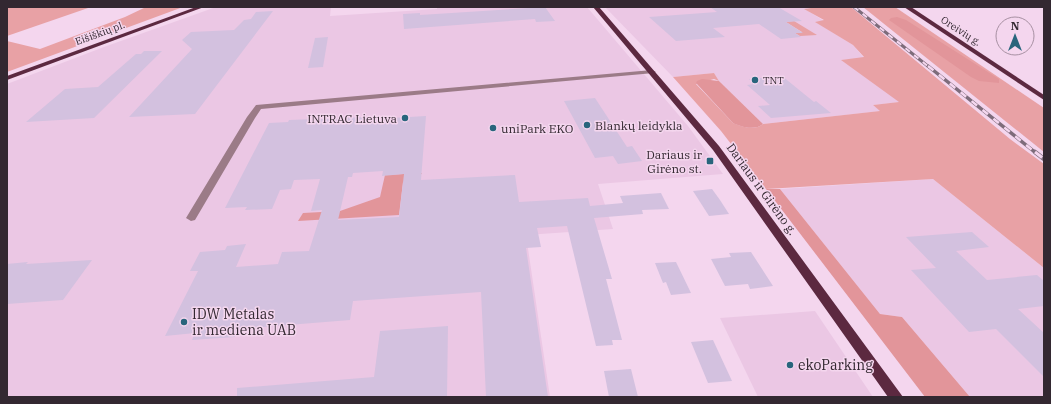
<svg xmlns="http://www.w3.org/2000/svg" width="1051" height="404" viewBox="0 0 1051 404" font-family="'IBM Plex Serif',serif">
  <style>
    .built { fill: #ebc7e4 }
    .green { fill: #e8a1a5 }
    .forest { fill: #e2959a }
    .building { fill: #d3c1df; fill-rule: evenodd }
    .lines { fill: none; stroke-linecap: round; stroke-linejoin: round }
    .minor { fill: #9b7b87; fill-rule: evenodd }
    .major { fill: #5c2940; fill-rule: evenodd }
    .rail-far2-casing { stroke: #7e6c7b; stroke-width: 3 }
    .rail-far1-casing { stroke: #7e6c7b; stroke-width: 3.5 }
    .rail-casing { stroke: #7e6c7b; stroke-width: 4.5 }
    .rail-far2 { stroke: #f4d6ee; stroke-width: 2; stroke-dasharray: 5.5; stroke-linecap: butt }
    .rail-far1 { stroke: #f4d6ee; stroke-width: 2.5; stroke-dasharray: 7; stroke-linecap: butt }
    .rail { stroke: #f4d6ee; stroke-width: 3; stroke-dasharray: 9; stroke-linecap: butt }
    .poi-dot { fill: #28657c; stroke: #f4d6ee; stroke-width: 1.5 }
    .labels { text-anchor: middle; dominant-baseline: central; stroke-width: 3; stroke-linejoin: round; paint-order: stroke }
    .far-street-label { font-size: 10px; fill: #332831; stroke: #f4d6ee }
    .far-poi-label { font-size: 10px; fill: #332831; stroke: #f4d6ee; text-anchor: start }
    .poi-label { font-size: 12px; fill: #332831; stroke: #f4d6ee; text-anchor: end }
    .street-label { font-size: 12px; fill: #332831; stroke: #f4d6ee }
    .near-poi-label { font-size: 14px; fill: #332831; stroke: #f4d6ee; text-anchor: start }
  </style>
  <rect width="100%" height="100%" fill="#f4d6ee"/>
  <!-- built -->
  <g class="built">
    <polygon points="216,7 331,7 330,16 437,9 437,7 587,7 688,126 723,174 598,184 613,229 526,235 550,397 7,397 7,84 104,47"/>
    <polygon points="605,7 818,7 805,9 824,21 816,22 853,45 864,58 842,60 900,102 873,105 881,111 763,124 719,81 714,73 673,77"/>
    <polygon points="933,179 1044,268 1044,397 970,397 902,317 880,314 780,189"/>
    <polygon points="815,311 873,397 758,397 720,318"/>
  </g>
  <!-- green -->
  <g class="green">
    <polygon points="7,7 91,7 7,36"/>
    <polygon points="146,7 183,7 7,72 7,41 40,49 125,17"/>
    <path d="M818,7h33l159,132 34,25v104l-111,-89 -167,10 -45,-58 -48,-54 41,-4 5,8 -5,-2 -18,5 37,39c9,4 22,8 30,1l117,-13 -7,-6 26,-3 -58,-42 23,-3 -11,-12 -38,-23 9,-2 -20,-11z"/>
    <polygon points="863,7 895,7 1044,108 1044,152"/>
    <polygon points="794,21 817,35 800,36 795,33 802,32 786,22"/>
  </g>
  <!-- forest -->
  <g class="forest">
    <polygon points="897,17 906,20 999,79 999,83 979,81 971,77 889,20 891,18"/>
    <path d="M702,79l17,2 44,43c-8,7 -22,3 -30,-1l-37,-40 1,-2z"/>
    <polygon points="422,173 416,181 403,182 399,215 298,221 303,213 340,211 380,197 385,175"/>
    <polygon points="766,189 780,189 880,314 902,317 970,397 925,397"/>
  </g>
  <!-- building -->
  <g class="building">
    <polygon points="528,7 545,7 555,21 536,22 535,19 404,29 403,14 420,13 420,15 529,8"/>
    <polygon points="710,7 778,7 802,21 786,22 803,33 795,33 801,37 781,39 759,24 713,28 725,37 676,41 649,17 717,12"/>
    <polygon points="273,11 195,114 129,117 192,49 182,40 191,32 234,30 244,20 251,19 256,12"/>
    <polygon points="328,37 323,67 308,68 315,38"/>
    <polygon points="144,51 162,51 94,118 26,122 65,89 98,87 136,54 141,54"/>
    <polygon points="782,76 814,102 816,101 831,113 771,118 758,106 770,105 747,85 754,84 749,79"/>
    <polygon points="595,98 627,147 632,146 642,161 618,164 613,156 595,158 564,101"/>
    <path d="M393,116l-1,2 34,-2 -5,64 94,-5 4,27 69,-4 2,8 33,-3 -3,-7 41,-3 8,16 -27,1 1,4 -49,4 18,61h-6l16,61h-10l1,5 -17,1 -29,-120 -30,2 4,19 -15,1 22,149h-62l-5,-105 -128,9 -3,19 -112,9 -3,8 -43,3 3,-7 -30,3 33,-65h-8l10,-19 25,-2 2,-4 19,-2 -10,23 42,-3 4,-12 27,-1 13,-41 -11,1 9,-32 -26,1 -3,9 -11,1 -8,19 -27,1 2,-3 -22,1 44,-85 19,-1 1,-2zM383,171l-1,5 22,-2 -5,43 -61,3 10,-43h4l1,-4z"/>
    <polygon points="712,189 720,200 729,214 709,216 693,191"/>
    <polygon points="972,232 989,247 956,251 987,280 1037,275 1044,281 1044,306 1018,309 1044,333 1044,377 996,329 969,332 911,270 936,268 906,237"/>
    <polygon points="751,252 773,286 750,289 748,284 725,286 711,259 731,257 729,253"/>
    <polygon points="92,260 63,300 7,304 7,264 28,262 26,264"/>
    <polygon points="676,262 691,293 671,295 666,282 663,283 655,263"/>
    <polygon points="448,326 447,397 237,397 237,388 374,377 380,331"/>
    <polygon points="713,340 732,381 708,383 691,342"/>
    <polygon points="631,369 638,397 609,397 604,371"/>
  </g>
  <g class="lines">
    <!-- minor -->
    <polygon class="minor" points="652,70 656,72 654,73 261,109 255,118 195,220 191,221 186,218 247,117 256,105"/>
    <!-- major -->
    <g class="major">
      <polygon points="196,7 204,7 7,80 7,76"/>
      <polygon points="593,7 599,7 719,146 903,397 888,397 713,150"/>
      <polygon points="904,7 911,7 1044,95 1044,100"/>
    </g>
    <!-- rail-far2 casing -->
    <g class="rail-far2-casing">
      <polyline id="rail-far2" points="854,7 929,67"/>
    </g>
    <!-- rail-far1 casing -->
    <g class="rail-far1-casing">
      <polyline id="rail-far1" points="928,66 1036,153"/>
    </g>
    <!-- rail casing -->
    <g class="rail-casing">
      <polyline id="rail" points="1035,152 1044,159"/>
    </g>
    <!-- rail-far2 -->
    <use href="#rail-far2" class="rail-far2"/>
    <!-- rail-far1 -->
    <use href="#rail-far1" class="rail-far1"/>
    <!-- rail -->
    <use href="#rail" class="rail"/>
  </g>
  <!-- markers -->
  <g class="poi-dot">
    <circle cx="755" cy="80" r="4"/>
    <circle cx="405" cy="118" r="4"/>
    <circle cx="587" cy="125" r="4"/>
    <circle cx="493" cy="128" r="4"/>
    <rect x="706" y="157" width="8" height="8" rx="2"/>
    <circle cx="184" cy="322" r="4"/>
    <circle cx="790" cy="365" r="4"/>
  </g>
  <g class="labels">
    <!-- far-street labels -->
    <g class="far-street-label">
      <text transform="translate(961 31) rotate(33)">Oreivių g.</text>
      <text transform="translate(100 33) rotate(-20)">Eišiškių pl.</text>
    </g>
    <!-- far-poi labels -->
    <g class="far-poi-label">
      <text x="763" y="80">TNT</text>
    </g>
    <!-- poi labels -->
    <g class="poi-label">
      <text x="397" y="118">INTRAC Lietuva</text>
      <text x="595" y="125" text-anchor="start">Blankų leidykla</text>
      <text x="501" y="128" text-anchor="start">uniPark EKO</text>
      <text x="702" y="154">Dariaus ir<tspan x="702" dy="14">Girėno st.</tspan></text>
    </g>
    <!-- street labels -->
    <g class="street-label">
      <text transform="translate(762 189) rotate(54)">Dariaus ir Girėno g.</text>
    </g>
    <!-- near-poi labels -->
    <g class="near-poi-label">
      <text x="192" y="314">IDW Metalas<tspan x="192" dy="16">ir mediena UAB</tspan></text>
      <text x="798" y="365">ekoParking</text>
    </g>
  </g>
  <!-- border -->
  <rect width="1051" height="404" fill="none" stroke="#332831" stroke-width="16"/>
  <!-- north arrow -->
  <g transform="translate(1015 36)"><circle r="19" fill="#f4d6ee" stroke="#a790a2"/>
  <path d="M0-3L7 15L0 10L-7 15Z" fill="#28657c"/>
  <text y="-6" font-size="11" font-weight="bold" text-anchor="middle" fill="#332831">N</text>
  </g>
</svg>
